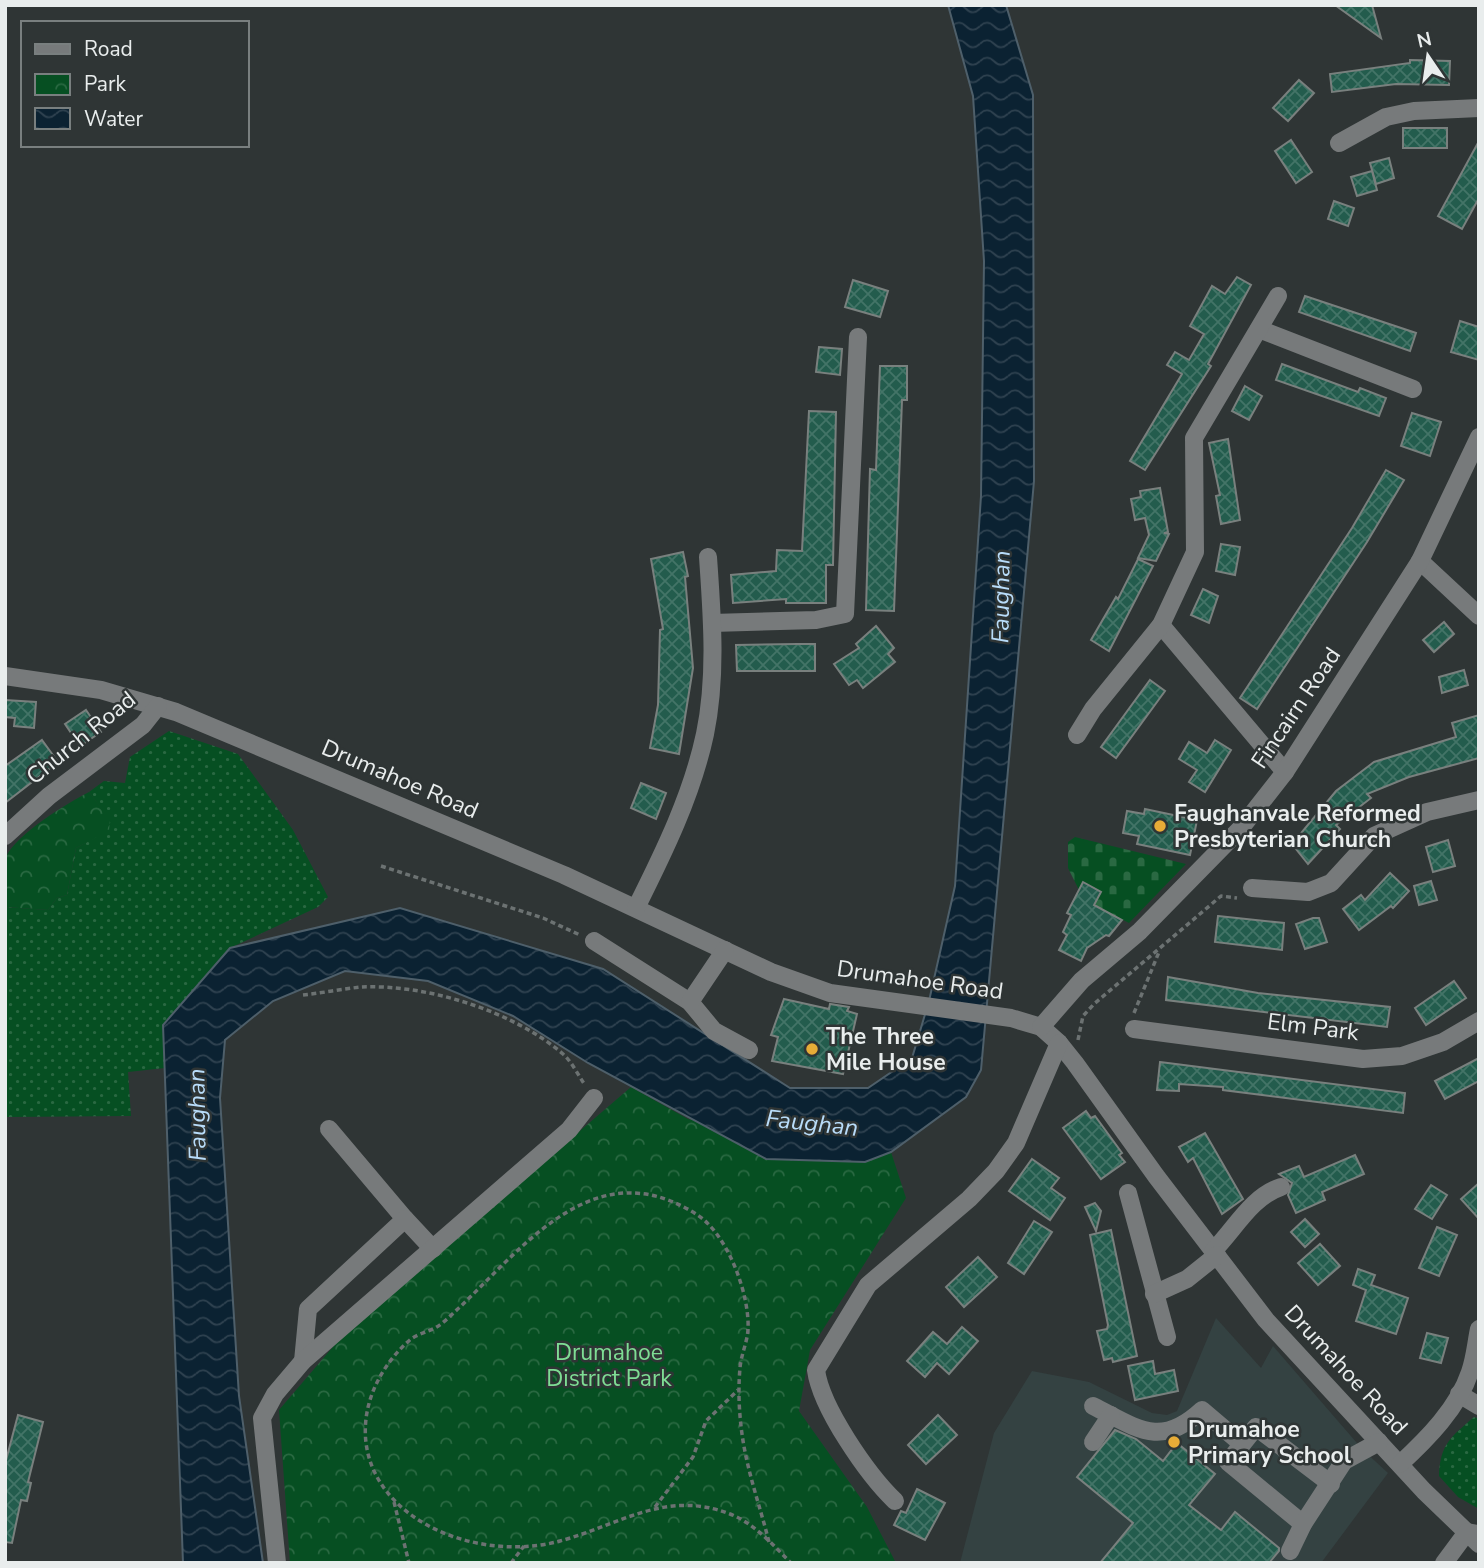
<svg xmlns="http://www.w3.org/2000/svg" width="1484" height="1568" viewBox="0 0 1484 1568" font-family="'Nunito Sans',sans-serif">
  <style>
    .built { fill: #344242 }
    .grass { fill: url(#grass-dots) }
    .cemetery { fill: url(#cemetery-stones) }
    .park { fill: url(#park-crowns) }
    .water { fill: url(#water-waves); stroke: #4e5f6a; stroke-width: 2 }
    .building { fill: url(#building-cross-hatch); stroke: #79807e; stroke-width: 2 }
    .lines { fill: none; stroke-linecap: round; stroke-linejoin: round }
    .path { stroke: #6c7272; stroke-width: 3.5; stroke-dasharray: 5 3.5; stroke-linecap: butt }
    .minor { stroke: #777a7b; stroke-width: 18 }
    .poi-dot { fill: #e7ac37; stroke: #2f3535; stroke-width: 2.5 }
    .labels { text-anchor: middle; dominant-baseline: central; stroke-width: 5; stroke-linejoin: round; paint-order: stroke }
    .street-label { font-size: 23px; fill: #e9eded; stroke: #2f3535 }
    .poi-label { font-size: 23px; font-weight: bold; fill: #e9eded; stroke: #2f3535; text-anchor: start }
    .park-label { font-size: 23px; fill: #7edd94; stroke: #2f3535 }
    .water-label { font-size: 24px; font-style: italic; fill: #b8dcf9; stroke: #2f3535 }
  </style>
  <defs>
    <pattern id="grass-dots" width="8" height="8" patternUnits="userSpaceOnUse" patternTransform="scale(1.75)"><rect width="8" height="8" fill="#064f22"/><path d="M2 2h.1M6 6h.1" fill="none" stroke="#2a6942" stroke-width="1.8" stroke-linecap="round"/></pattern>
    <pattern id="cemetery-stones" width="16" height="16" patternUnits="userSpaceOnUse" patternTransform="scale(1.75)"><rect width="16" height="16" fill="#064f22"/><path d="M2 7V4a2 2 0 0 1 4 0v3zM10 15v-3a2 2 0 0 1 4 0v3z" fill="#2a6942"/></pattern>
    <pattern id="park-crowns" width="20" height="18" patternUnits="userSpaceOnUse" patternTransform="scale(1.75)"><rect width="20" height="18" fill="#064f22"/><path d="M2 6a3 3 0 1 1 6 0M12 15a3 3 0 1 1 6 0" fill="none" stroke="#2a6942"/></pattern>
    <pattern id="water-waves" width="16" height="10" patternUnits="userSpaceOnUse" patternTransform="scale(1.75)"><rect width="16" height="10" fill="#0b2232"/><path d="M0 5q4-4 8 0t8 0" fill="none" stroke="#2f4250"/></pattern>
    <pattern id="building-cross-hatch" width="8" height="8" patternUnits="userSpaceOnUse" patternTransform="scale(1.75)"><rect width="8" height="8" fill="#235c4d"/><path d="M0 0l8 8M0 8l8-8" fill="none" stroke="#437467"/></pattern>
  </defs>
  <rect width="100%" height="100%" fill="#2f3535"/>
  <!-- built -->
  <polygon class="built" points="1216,1318 1261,1368 1273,1346 1363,1450 1388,1473 1321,1563 960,1563 994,1433 1032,1371 1089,1382 1152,1413 1167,1415 1177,1411"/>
  <!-- grass -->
  <g class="grass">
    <polygon points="169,731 238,754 293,830 328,897 318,907 230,948 163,1025 165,1068 128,1072 131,1116 5,1117 5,907 48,910 57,898 67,895 76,848 87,842 109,819 89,792 104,781 125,783 130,757"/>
    <path d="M1474,1417l5,2v90l-21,-12 -19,-21c1,-32 12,-39 35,-59z"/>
  </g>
  <!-- cemetery -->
  <polygon class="cemetery" points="1075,837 1186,864 1129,923 1094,905 1101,892 1083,882 1079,890 1068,868 1068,842"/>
  <!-- park -->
  <g class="park">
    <path d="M89,792l21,27 -1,12 -33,17 -9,47 -10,3 -9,12 -43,-3c0,-14 -4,-38 1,-50 10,-23 62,-54 83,-65z"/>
    <polygon points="631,1087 688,1119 865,1162 891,1152 906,1198 810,1350 799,1411 867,1507 896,1563 290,1563 279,1410 344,1334"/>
  </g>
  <!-- water -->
  <polygon class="water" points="948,5 1006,5 1033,95 1034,481 981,1070 966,1097 891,1152 865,1162 766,1159 588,1063 513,1016 428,981 345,971 273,1001 225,1040 220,1098 239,1396 263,1563 183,1563 163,1025 230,948 400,908 603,969 790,1088 868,1088 912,1058 929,1001 955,886 981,496 984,261 973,96"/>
  <!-- building -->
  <g class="building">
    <polygon points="1335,5 1372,5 1381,38"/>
    <polygon points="1410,60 1450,61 1449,85 1396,84 1332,92 1330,74 1410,63"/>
    <polygon points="1299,80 1314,93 1288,121 1273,108"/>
    <rect x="1403" y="128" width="44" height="20"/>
    <polygon points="1291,140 1312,172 1296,183 1275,151"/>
    <polygon points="1479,141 1479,198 1462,229 1438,216"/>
    <polygon points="1389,158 1394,178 1376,184 1370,163"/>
    <polygon points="1372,171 1377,190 1357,196 1351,177"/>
    <polygon points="1334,201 1354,208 1348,226 1328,219"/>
    <polygon points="1237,277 1251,285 1208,364 1211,366 1145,470 1130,461 1182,374 1167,365 1175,352 1189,360 1204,334 1190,326 1212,286 1225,294"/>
    <polygon points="853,280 888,291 880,317 845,307"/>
    <polygon points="1305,296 1416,333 1410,351 1299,312"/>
    <polygon points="1460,321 1479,327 1479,360 1451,352"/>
    <polygon points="819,347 842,349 840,375 816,372"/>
    <polygon points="1282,364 1358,392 1360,388 1386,398 1379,416 1276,380"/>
    <polygon points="880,366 907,366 907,400 902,400 894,611 866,610 870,469 876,470"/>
    <polygon points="1245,386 1262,396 1249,420 1232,411"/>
    <polygon points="809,411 836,412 833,565 826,565 826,603 786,603 786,599 733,603 731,575 776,571 777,550 802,551"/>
    <polygon points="1412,413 1441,422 1430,456 1401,446"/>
    <polygon points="1228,439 1240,520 1221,524 1216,496 1220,495 1209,443"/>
    <polygon points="1386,470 1404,480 1367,542 1257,709 1240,698 1352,528"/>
    <polygon points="1160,488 1168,532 1164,533 1169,534 1156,561 1138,558 1149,535 1145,518 1135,520 1131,499 1141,497 1140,491"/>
    <polygon points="1221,544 1240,547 1235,575 1216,571"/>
    <polygon points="683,552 688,576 685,577 693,668 679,754 650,748 658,705 660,630 663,629 651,559"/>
    <polygon points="1138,559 1153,566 1109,651 1091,640 1116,597 1118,599"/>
    <polygon points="1203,589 1218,596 1209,623 1191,615"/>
    <polygon points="1444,622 1454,634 1434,652 1423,640"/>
    <polygon points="876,626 894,648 888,654 895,662 863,688 857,680 849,685 834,664 859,648 856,644"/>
    <polygon points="798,644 815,644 815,671 737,671 736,645"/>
    <polygon points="1464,670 1468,685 1442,693 1439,677"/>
    <polygon points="1150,680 1165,691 1116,758 1101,747"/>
    <polygon points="5,700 36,702 34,728 14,726 15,718 5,717"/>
    <polygon points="86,710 101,732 80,746 65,724"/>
    <polygon points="1479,715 1479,758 1409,777 1367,794 1371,798 1336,825 1340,829 1308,864 1292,844 1336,791 1374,762 1456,737 1452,723"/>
    <polygon points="42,740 58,762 5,803 5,766"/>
    <polygon points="1215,740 1231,750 1205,792 1189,782 1197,770 1179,759 1189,742 1207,753"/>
    <polygon points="641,783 666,793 656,819 631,808"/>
    <polygon points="1145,809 1197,820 1190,855 1137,844 1139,836 1123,833 1127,811 1144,814"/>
    <polygon points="1448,840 1455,866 1433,872 1426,847"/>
    <polygon points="1390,873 1409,891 1393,908 1391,906 1359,930 1343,909 1361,895 1365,900"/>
    <polygon points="1431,881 1437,900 1419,905 1414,886"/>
    <polygon points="1083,882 1101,892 1094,905 1122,920 1109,936 1106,935 1087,948 1081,961 1059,950 1067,935 1063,932 1071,915 1067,913"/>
    <polygon points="1218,916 1284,923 1282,950 1215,942"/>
    <polygon points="1313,918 1319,918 1327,942 1305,949 1296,924"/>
    <polygon points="1168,977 1258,993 1390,1007 1387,1027 1166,1000"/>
    <polygon points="1454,981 1466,998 1426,1025 1415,1008"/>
    <polygon points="784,999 829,1009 830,1004 849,1007 847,1011 857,1014 843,1074 772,1061 778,1037 771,1035"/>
    <polygon points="1479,1058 1479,1081 1445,1099 1435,1081"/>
    <polygon points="1160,1062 1405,1093 1403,1113 1223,1090 1223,1087 1179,1084 1179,1091 1157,1090"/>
    <polygon points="1086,1111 1091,1118 1095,1116 1122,1153 1119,1155 1125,1162 1101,1179 1063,1128"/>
    <polygon points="1205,1133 1243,1199 1222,1214 1193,1158 1188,1162 1179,1147"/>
    <polygon points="1355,1155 1364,1174 1322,1192 1325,1200 1296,1213 1288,1195 1292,1183 1279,1174 1299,1166 1304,1177"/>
    <polygon points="1032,1159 1059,1178 1051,1188 1065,1198 1050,1220 1009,1191"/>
    <polygon points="1479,1183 1479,1219 1461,1199"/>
    <polygon points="1431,1185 1447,1195 1432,1219 1415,1209"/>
    <polygon points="1095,1203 1101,1211 1096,1231 1085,1207"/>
    <polygon points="1305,1219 1319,1234 1305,1247 1291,1232"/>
    <polygon points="1034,1221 1052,1232 1024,1274 1008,1263"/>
    <polygon points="1437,1227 1457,1235 1439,1276 1419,1268"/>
    <polygon points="1111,1230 1137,1356 1113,1362 1112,1358 1104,1360 1097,1331 1107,1329 1108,1325 1090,1235"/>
    <polygon points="1320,1244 1340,1266 1318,1285 1298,1263"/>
    <polygon points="978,1257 997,1277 964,1307 946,1287"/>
    <polygon points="1358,1269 1375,1275 1371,1285 1408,1298 1396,1334 1356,1321 1366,1290 1353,1285"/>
    <polygon points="962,1327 978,1341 949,1374 937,1363 925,1377 907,1361 933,1332 947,1344"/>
    <polygon points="1427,1333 1448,1338 1441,1363 1420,1358"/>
    <polygon points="1153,1361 1155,1374 1174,1370 1178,1391 1135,1400 1128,1366"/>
    <polygon points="18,1415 43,1422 28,1482 31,1483 27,1501 21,1500 12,1543 5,1542 5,1464"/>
    <polygon points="938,1415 957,1435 926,1464 908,1445"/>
    <polygon points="1115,1430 1136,1439 1163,1461 1177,1443 1215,1474 1189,1505 1221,1530 1235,1512 1279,1548 1279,1551 1269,1563 1100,1563 1133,1523 1077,1477"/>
    <polygon points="917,1489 945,1503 925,1540 894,1525 901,1511 906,1513"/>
  </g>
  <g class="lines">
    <!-- path -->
    <g class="path">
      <polyline points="381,866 543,918 580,935"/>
      <path d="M303,995c19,-2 39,-6 58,-8 66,-3 152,24 202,67 9,8 15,21 22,31"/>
      <polyline points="1134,1013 1159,952"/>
      <polyline points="1078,1040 1083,1016 1094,1004 1221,896 1237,898"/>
      <polyline points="394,1502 409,1563"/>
      <polyline points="655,1507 693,1457 706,1421 738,1390"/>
      <path d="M769,1542c-9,-36 -22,-71 -27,-108 -3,-22 -4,-44 -2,-66 1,-13 7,-25 8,-38 2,-36 -21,-97 -52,-116 -100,-63 -169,29 -236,93 -8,7 -16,16 -25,21 -8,4 -17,6 -24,11 -49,42 -65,112 -16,162 40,41 111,55 165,40 59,-16 106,-52 170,-27 24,9 44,32 61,49"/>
      <polyline points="511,1563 524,1546"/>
    </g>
    <!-- minor -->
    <g class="minor">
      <polyline points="1339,143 1386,117 1414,111 1479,108"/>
      <polyline points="1259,329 1413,389"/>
      <polyline points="1420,561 1479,616"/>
      <polyline points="712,623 816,620 845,614 858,337"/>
      <polyline points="1161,625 1285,772"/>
      <polyline points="5,676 101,690 176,712 564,875 771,972 830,993 1011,1018 1041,1027 1059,1043 1075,1063 1156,1176 1266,1320 1424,1491 1479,1544"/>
      <polyline points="1077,735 1093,709 1161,625 1195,552 1194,438 1278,296"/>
      <polyline points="5,836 49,796 143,725 158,706"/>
      <polyline points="1252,888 1308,892 1331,883 1374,836 1427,812 1479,800"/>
      <path d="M636,908c28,-56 56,-113 69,-174 12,-58 7,-119 3,-177"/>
      <polyline points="594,941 690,1002 714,1031 749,1050"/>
      <polyline points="690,1002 725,950"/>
      <polyline points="1041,1027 1082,980 1140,931 1241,828 1285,772 1420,561 1479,437"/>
      <polyline points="1134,1029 1363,1059 1402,1056 1443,1042 1479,1021"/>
      <polyline points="329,1129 405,1219"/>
      <polyline points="1128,1193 1167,1337"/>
      <path d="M1213,1251c22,-22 38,-54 68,-64"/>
      <polyline points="1154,1294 1187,1279 1217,1255"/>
      <polyline points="303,1361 308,1309 405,1219 433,1249"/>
      <polyline points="1459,1394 1479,1406"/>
      <path d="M1093,1406c44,22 67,43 109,4l40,34"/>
      <polyline points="1093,1442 1111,1415"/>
      <path d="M1400,1464c27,-25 58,-56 70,-92 5,-14 6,-29 9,-43"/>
      <path d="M895,1501c-27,-26 -74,-93 -79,-131l52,-85 101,-86 27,-28 20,-28 43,-100"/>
      <polyline points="1303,1524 1228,1462 1256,1427 1331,1484"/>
      <polyline points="1290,1551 1303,1524 1344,1461 1379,1442"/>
      <polyline points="277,1563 262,1418 275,1394 303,1361 569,1130 594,1098"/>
      <polyline points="1444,1563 1467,1532 1478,1534"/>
    </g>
  </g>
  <!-- markers -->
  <g class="poi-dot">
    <circle cx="1160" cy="826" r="7"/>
    <circle cx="812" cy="1049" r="7"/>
    <circle cx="1174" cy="1442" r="7"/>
  </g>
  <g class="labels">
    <!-- street labels -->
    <g class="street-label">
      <text transform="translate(1296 708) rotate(-56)">Fincairn Road</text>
      <text transform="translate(81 738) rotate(-39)">Church Road</text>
      <text transform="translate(400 779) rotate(23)">Drumahoe Road</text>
      <text transform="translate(920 980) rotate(8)">Drumahoe Road</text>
      <text transform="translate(1313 1027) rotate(7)">Elm Park</text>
      <text transform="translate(1346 1370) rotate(47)">Drumahoe Road</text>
    </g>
    <!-- poi labels -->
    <g class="poi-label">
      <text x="1174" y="813">Faughanvale Reformed<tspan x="1174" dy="26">Presbyterian Church</tspan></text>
      <text x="826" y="1036">The Three<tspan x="826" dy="26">Mile House</tspan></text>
      <text x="1188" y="1429">Drumahoe<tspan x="1188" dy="26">Primary School</tspan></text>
    </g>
    <!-- park labels -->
    <g class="park-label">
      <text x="609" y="1352">Drumahoe<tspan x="609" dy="26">District Park</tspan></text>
    </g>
    <!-- water labels -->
    <g class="water-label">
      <text transform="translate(1001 597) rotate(-89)">Faughan</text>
      <text transform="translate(197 1115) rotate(-91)">Faughan</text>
      <text transform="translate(812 1123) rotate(6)">Faughan</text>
    </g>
  </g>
  <!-- border -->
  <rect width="1484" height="1568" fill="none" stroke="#e9eded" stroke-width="14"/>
  <!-- legend -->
  <rect x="21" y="21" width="228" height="126" fill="#2f3535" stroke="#797f7f" stroke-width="2"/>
  <rect x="35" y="44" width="35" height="10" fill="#777a7b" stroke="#797f7f" stroke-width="2"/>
  <text x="84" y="56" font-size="21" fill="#e9eded">Road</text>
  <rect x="35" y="74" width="35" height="21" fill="url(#park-crowns)" stroke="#797f7f" stroke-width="2"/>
  <text x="84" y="91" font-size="21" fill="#e9eded">Park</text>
  <rect x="35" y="108" width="35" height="21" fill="url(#water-waves)" stroke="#797f7f" stroke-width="2"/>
  <text x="84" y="126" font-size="21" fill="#e9eded">Water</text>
  <!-- north arrow -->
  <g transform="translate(1428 56) rotate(347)" stroke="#2f3535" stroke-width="5" paint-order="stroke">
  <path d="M0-5L12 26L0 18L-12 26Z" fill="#e9eded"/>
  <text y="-10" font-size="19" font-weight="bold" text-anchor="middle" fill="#e9eded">N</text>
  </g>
</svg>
